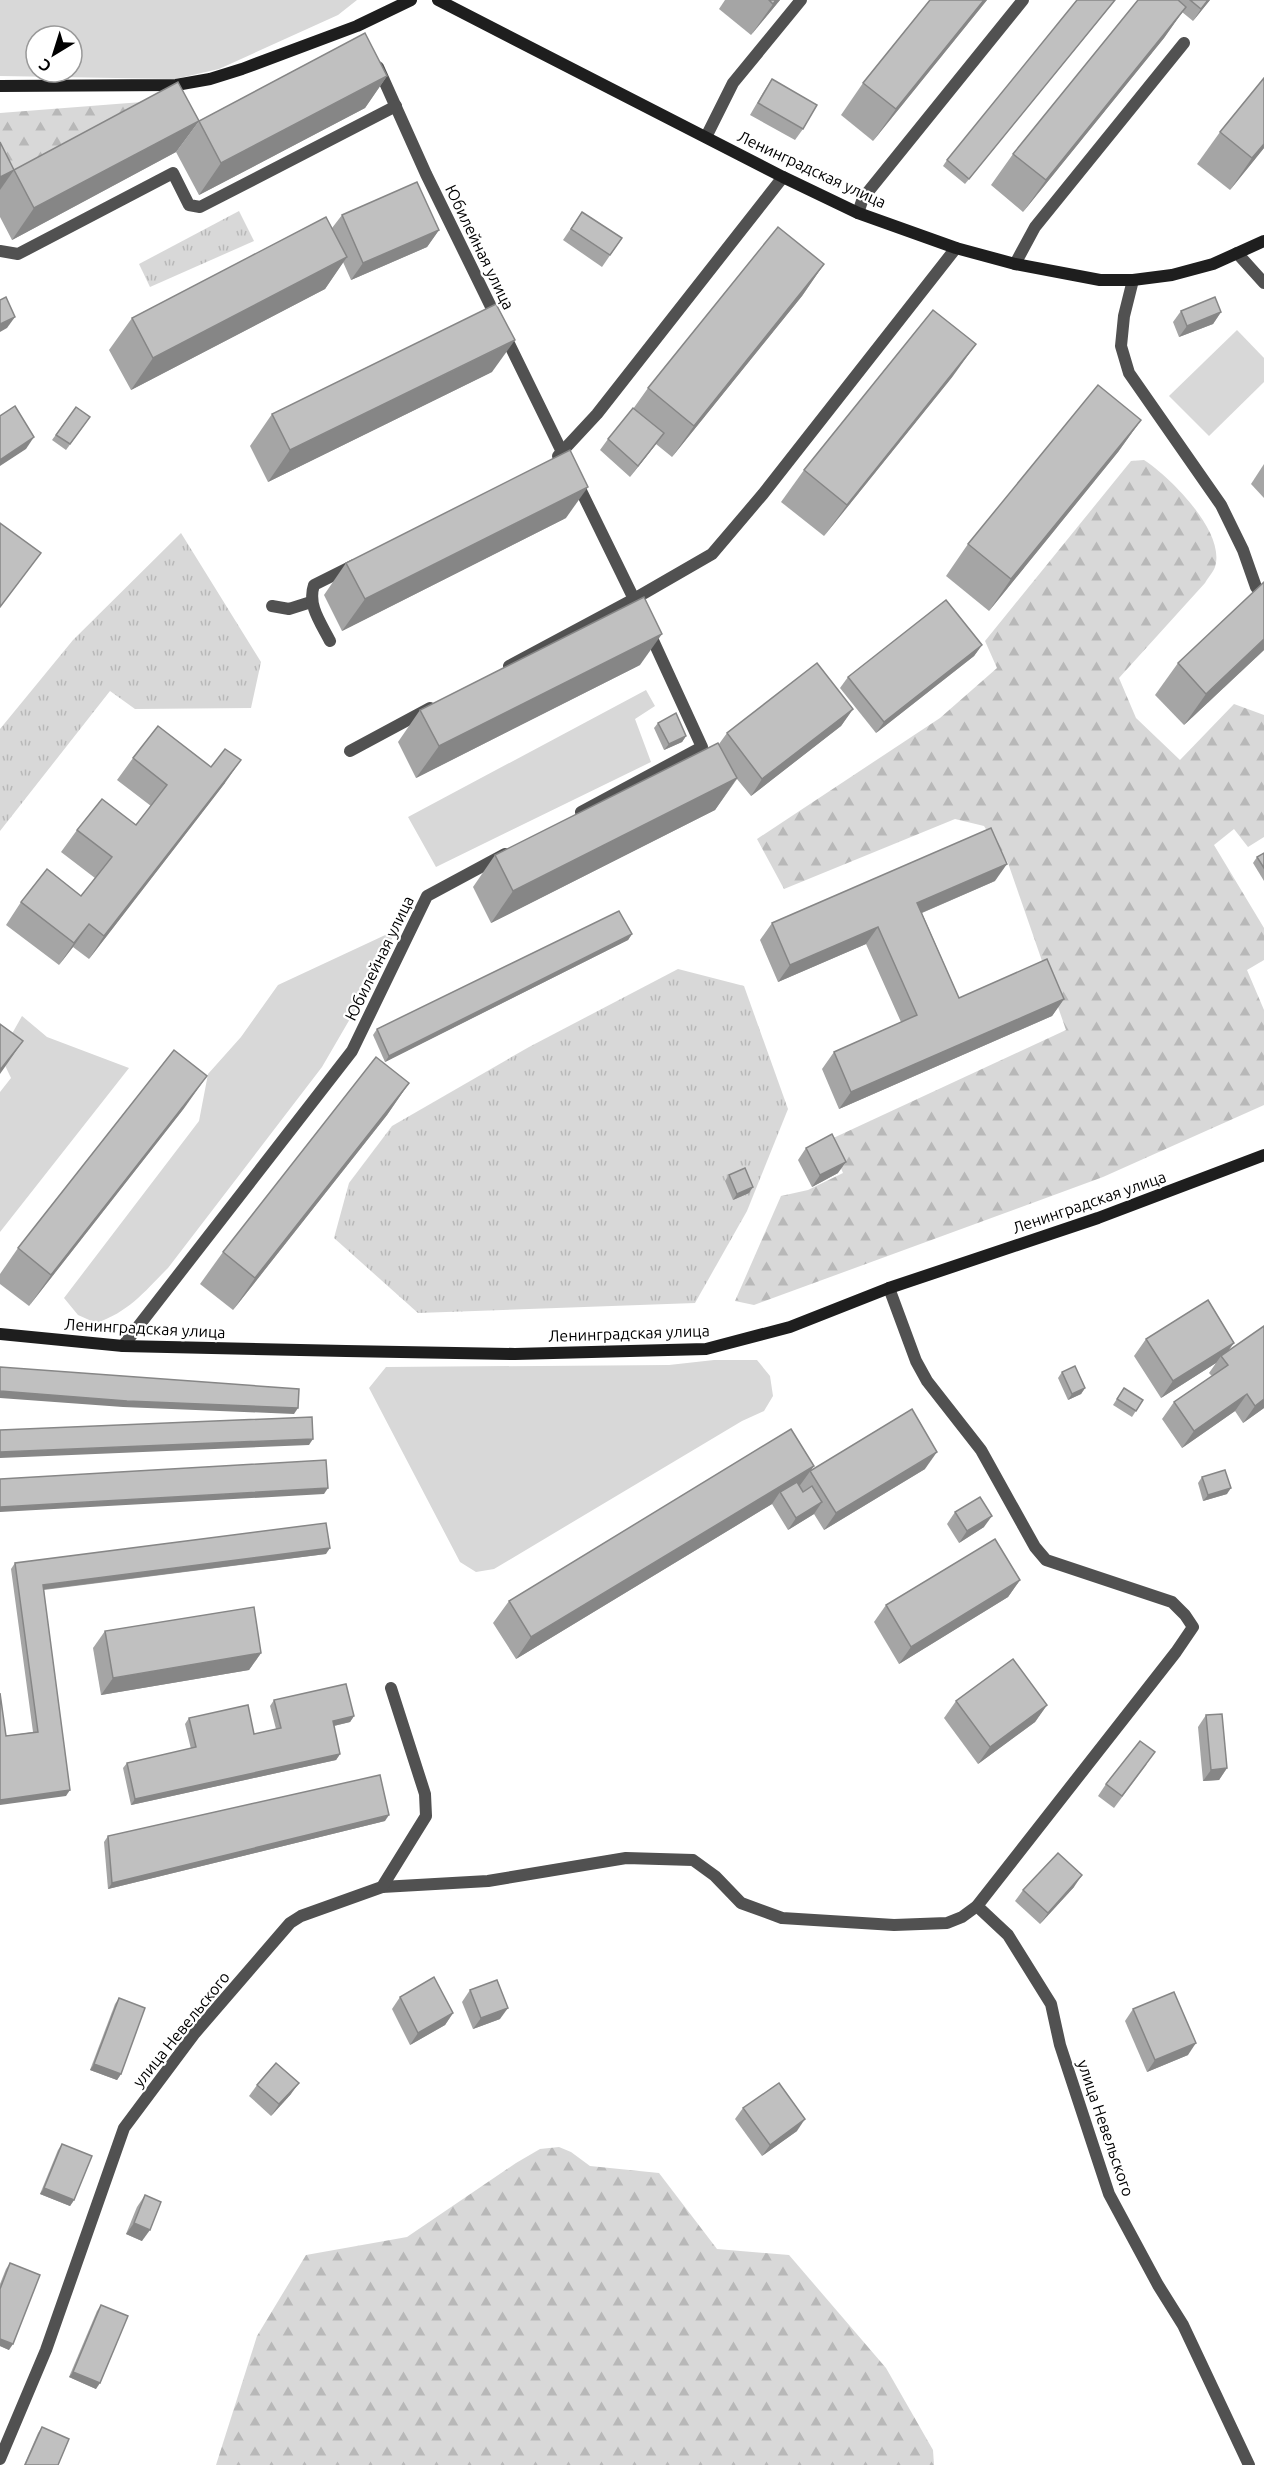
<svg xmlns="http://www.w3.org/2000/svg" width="1264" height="2465" viewBox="0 0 1264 2465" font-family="Ubuntu,sans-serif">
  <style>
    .green { fill: #d8d8d8; fill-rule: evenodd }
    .forest { fill: url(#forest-firs) }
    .park { fill: url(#park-tufts) }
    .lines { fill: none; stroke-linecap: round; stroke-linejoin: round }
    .street { stroke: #515151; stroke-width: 12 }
    .secondary { stroke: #1e1e1e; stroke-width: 12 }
    .wall { fill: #a5a5a5 }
    .shaded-wall { fill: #868686 }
    .building { fill: #c0c0c0; stroke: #868686; stroke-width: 1.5 }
    .labels { text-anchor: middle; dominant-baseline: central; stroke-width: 4.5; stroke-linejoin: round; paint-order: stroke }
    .street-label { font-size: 16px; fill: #000; stroke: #fff }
  </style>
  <defs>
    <pattern id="forest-firs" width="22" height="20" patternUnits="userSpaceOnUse" patternTransform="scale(1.5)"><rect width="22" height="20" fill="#d8d8d8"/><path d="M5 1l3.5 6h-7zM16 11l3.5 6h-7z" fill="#b8b8b8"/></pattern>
    <pattern id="park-tufts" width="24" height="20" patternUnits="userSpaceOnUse" patternTransform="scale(1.5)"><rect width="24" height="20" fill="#d8d8d8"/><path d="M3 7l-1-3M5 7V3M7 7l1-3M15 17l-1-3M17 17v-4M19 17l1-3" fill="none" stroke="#b8b8b8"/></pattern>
  </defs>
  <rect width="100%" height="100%" fill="#fff"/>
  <!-- green -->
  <g class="green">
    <path d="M0,0h357l-19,15 -119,54 -44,10 -175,-3zM36,36h36v36h-36z"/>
    <polygon points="1237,330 1264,358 1264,382 1209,436 1169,396"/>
    <polygon points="646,690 655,706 635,719 651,762 436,867 408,817"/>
    <path d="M396,930l-24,51 -50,86 -154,201c-24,24 -39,44 -72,55l-18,-8 -14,-17 135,-177 9,-47 33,-37 37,-52z"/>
    <polygon points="22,1016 47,1037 129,1068 0,1232 0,1092 11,1078 0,1055"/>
    <polygon points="714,1360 757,1360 770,1376 773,1396 764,1411 742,1421 494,1569 476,1572 460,1562 369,1388 386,1367 669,1365"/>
  </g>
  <!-- forest -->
  <g class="forest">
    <polygon points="155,101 0,188 0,113"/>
    <path d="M1144,460c26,17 82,72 71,107 -2,5 -7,11 -10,16l-86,95 17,40 44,42 54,-56 30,11v122l-16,10 -14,-18 -20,16 50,83v32l-17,10 17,40v95l-161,72 -349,128 -19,-4 46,-105 27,-6 35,-17 -14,-33 237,-110 -58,-167 -24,-37 -29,-7 -171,70 -27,-50 183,-121 57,-50 -12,-27 146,-180z"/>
    <polygon points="559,2147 571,2152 590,2166 659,2173 717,2249 789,2255 886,2368 933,2450 934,2465 216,2465 257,2336 306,2255 407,2237 516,2163 540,2149"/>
  </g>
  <!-- park -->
  <g class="park">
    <polygon points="239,211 254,241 150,287 139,264"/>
    <polygon points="181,533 261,662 251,708 135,709 110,691 0,831 0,729 73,640"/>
    <polygon points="678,969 744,986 788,1109 747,1211 695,1303 418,1313 334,1238 349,1183 392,1126 529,1047"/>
  </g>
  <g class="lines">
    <!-- street -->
    <g class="street">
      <polyline points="378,67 426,174 634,599 702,747 581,812"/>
      <polyline points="706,137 733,83 801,0"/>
      <polyline points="858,213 863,198 1023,0"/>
      <polyline points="0,251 18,254 173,173 189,205 200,207 396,106"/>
      <polyline points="1237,253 1264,283"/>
      <polyline points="1015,264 1035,227 1184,43"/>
      <polyline points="1133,280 1124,316 1121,346 1129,373 1221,505 1243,550 1256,587 1264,596"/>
      <polyline points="558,456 597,414 783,177"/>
      <polyline points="272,606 289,609 311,602"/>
      <path d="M330,641c-9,-18 -23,-36 -16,-56l40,-20"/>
      <polyline points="509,666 634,599 712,554 763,494 956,248"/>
      <polyline points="350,751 430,708"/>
      <polyline points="123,1346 352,1051 427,896 505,854"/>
      <polyline points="382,1887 488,1881 626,1858 693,1860 715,1876 741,1903 782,1918 894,1925 947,1923 962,1917 977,1906 1176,1652 1193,1627 1185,1615 1172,1602 1046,1560 1035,1547 981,1450 927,1381 916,1361 889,1288"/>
      <polyline points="977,1906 1008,1935 1051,2004 1060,2045 1109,2194 1158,2285 1183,2325 1249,2465"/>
      <polyline points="0,2459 46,2350 124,2128 195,2033 290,1923 301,1916 382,1887 426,1816 425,1794 391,1688"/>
    </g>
    <!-- secondary -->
    <g class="secondary">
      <polyline points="438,0 783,177 858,213 956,248 1015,264 1100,280 1133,280 1172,275 1213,264 1264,241"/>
      <polyline points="0,86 176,85 210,79 242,69 357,26 411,0"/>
      <polyline points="0,1334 123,1346 346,1351 515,1354 706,1349 790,1327 889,1288 1098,1218 1264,1155"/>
    </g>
  </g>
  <!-- wall -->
  <g class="wall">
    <polygon points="725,0 780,0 751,35 719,9"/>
    <polygon points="930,0 987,0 873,141 841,115 863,83"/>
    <polygon points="1138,0 1210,0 1193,21 1182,12 1164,38 1023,212 991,185 1013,154"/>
    <polygon points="1112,4 965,184 943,166 947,160"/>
    <polygon points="387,76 365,108 199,195 176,152 199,121"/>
    <polygon points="1264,78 1264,148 1230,190 1197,164 1220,132"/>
    <polygon points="772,79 803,129 795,140 750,115 764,91"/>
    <polygon points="199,121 176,152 12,240 0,217 0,142 14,170"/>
    <polygon points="582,212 622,238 602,267 563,240"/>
    <polygon points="342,215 439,230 427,247 351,280 343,262 325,289 131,390 109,350 132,318 332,228"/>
    <polygon points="824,264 802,296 672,457 656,444 630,477 600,450 608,439 633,409 648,388"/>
    <polygon points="1181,311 1221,312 1213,324 1179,337 1173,322"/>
    <polygon points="492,372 268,482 250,446 272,414"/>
    <polygon points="953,376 824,536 781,502 804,470"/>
    <polygon points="76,407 90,417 66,450 52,440"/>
    <polygon points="1141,420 1118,452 989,611 946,576 968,544"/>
    <polygon points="1264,464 1264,498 1251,484"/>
    <polygon points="566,518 342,631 324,595 346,563"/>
    <polygon points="982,645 974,656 876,733 840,688 848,677"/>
    <polygon points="1264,650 1184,725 1155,695 1178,663"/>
    <polygon points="640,665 416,778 398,742 420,710"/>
    <polygon points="853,709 841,726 751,796 737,779 715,810 491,923 473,887 495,855 719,744 727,733"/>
    <polygon points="658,723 686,736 682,742 664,750 654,728"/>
    <polygon points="133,758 225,783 89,959 73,947 59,965 6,925 21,902 81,896 95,878 61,852 77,830 136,825 151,806 117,780"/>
    <polygon points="1264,853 1264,881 1253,863 1257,857"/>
    <polygon points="995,881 922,913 959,998 1064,999 1052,1016 839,1109 822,1069 834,1052 901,1022 866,944 778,982 760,940 772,923"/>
    <polygon points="632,934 628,940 385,1062 373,1035 377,1029"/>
    <polygon points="409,1083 387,1115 233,1310 200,1284 223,1252"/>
    <polygon points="185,1107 29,1306 0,1284 0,1274 18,1248"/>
    <polygon points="806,1148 838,1173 812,1187 798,1160"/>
    <polygon points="729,1175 749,1193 733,1200 725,1181"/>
    <polygon points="1146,1339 1228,1352 1264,1408 1243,1423 1235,1411 1182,1448 1162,1419 1174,1402 1212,1376 1209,1373 1216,1363 1161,1398 1134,1356"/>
    <polygon points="1062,1372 1085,1388 1081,1394 1068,1400 1058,1378"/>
    <polygon points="1124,1388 1143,1400 1132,1417 1113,1405"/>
    <polygon points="925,1469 824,1530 814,1514 788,1530 772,1504 516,1659 493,1623 509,1601 810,1471"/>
    <polygon points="1202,1477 1227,1494 1203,1501 1198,1483"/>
    <polygon points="955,1512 984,1527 959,1543 947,1524"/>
    <polygon points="326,1554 44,1590 66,1796 6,1736 33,1732 11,1569 15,1563"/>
    <polygon points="1020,1580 1008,1597 899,1664 874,1622 886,1605"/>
    <polygon points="105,1631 261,1653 249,1670 101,1695 93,1648"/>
    <polygon points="274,1700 354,1716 350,1722 334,1726 340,1754 336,1760 131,1805 123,1768 127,1763 191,1749 185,1724 189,1718 254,1734 276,1729 270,1706"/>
    <polygon points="956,1701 1047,1705 1035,1722 978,1764 944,1718"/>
    <polygon points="1206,1715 1227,1768 1219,1780 1203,1781 1198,1727"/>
    <polygon points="1147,1764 1114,1808 1098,1796 1106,1784"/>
    <polygon points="385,1821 108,1889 104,1842 108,1836"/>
    <polygon points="1074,1887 1040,1924 1015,1901 1023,1890"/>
    <polygon points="470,1990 500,2019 473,2029 462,2002"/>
    <polygon points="400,1997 453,2013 445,2025 410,2045 392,2009"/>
    <polygon points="119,1998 121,2074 117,2080 90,2070 115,2004"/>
    <polygon points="1133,2009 1188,2055 1147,2072 1125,2021"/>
    <polygon points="257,2085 291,2094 271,2116 249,2096"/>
    <polygon points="743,2108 797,2131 762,2156 735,2119"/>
    <polygon points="62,2144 74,2200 70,2206 40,2194 58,2150"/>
    <polygon points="145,2195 142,2241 126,2234 137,2207"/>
    <polygon points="10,2263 9,2350 0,2346 0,2284 6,2269"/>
    <polygon points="101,2305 96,2389 69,2377 97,2311"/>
    <polygon points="42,2427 58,2465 24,2465 38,2433"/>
  </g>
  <!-- shaded-wall -->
  <g class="shaded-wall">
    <polygon points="776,0 780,0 751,35"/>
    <polygon points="984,0 987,0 873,141 896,109"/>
    <polygon points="1115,0 1112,4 965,184 969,179"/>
    <polygon points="1208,0 1210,0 1193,21 1201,9"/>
    <polygon points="1186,7 1164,38 1023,212 1046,180"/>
    <polygon points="387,76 365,108 199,195 221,163"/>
    <polygon points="199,121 176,152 12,240 34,208"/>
    <polygon points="1264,144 1264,148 1230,190 1252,158"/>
    <polygon points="14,170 0,190 0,177"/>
    <polygon points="439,230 427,247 351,280 363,263"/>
    <polygon points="347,257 325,289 131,390 153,358"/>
    <polygon points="824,264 802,296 672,457 694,426"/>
    <polygon points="1221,312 1213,324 1179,337 1187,326"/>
    <polygon points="15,317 7,328 0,332 0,324"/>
    <polygon points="515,340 492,372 268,482 290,450"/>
    <polygon points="976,344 953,376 824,536 847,505"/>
    <polygon points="1141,420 1118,452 989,611 1011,579"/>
    <polygon points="664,433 656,444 630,477 638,466"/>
    <polygon points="34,437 26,449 0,466 0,460"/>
    <polygon points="588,487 566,518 342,631 365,599"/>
    <polygon points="662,634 640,665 416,778 439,746"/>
    <polygon points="1264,639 1264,650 1184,725 1206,694"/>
    <polygon points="982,645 974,656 876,733 884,722"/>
    <polygon points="853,709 841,726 751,796 762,779"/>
    <polygon points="686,736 682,742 664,750 669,744"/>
    <polygon points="241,760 225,783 89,959 104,936"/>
    <polygon points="737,778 715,810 491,923 513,891"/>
    <polygon points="1007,864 995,881 905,920 917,903"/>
    <polygon points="89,924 73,947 59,965 74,943"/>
    <polygon points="878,927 866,944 778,982 790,965"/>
    <polygon points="632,934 628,940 385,1062 389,1056"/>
    <polygon points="1064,999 1052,1016 839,1109 851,1092"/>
    <polygon points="23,1041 0,1074 0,1070"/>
    <polygon points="207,1076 185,1107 29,1306 51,1275"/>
    <polygon points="409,1083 387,1115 233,1310 255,1278"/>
    <polygon points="846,1162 838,1173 812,1187 820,1175"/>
    <polygon points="753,1187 749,1193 733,1200 737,1194"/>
    <polygon points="1234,1343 1223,1358 1221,1356 1216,1363 1161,1398 1173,1381"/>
    <polygon points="1085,1388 1081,1394 1068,1400 1072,1394"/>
    <polygon points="0,1391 298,1408 294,1414 123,1407 0,1398"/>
    <polygon points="1247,1394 1235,1411 1182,1448 1194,1431"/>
    <polygon points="1264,1399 1264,1408 1243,1423 1255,1406"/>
    <polygon points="313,1439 309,1445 0,1458 0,1452"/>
    <polygon points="937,1452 925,1469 824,1530 836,1513"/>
    <polygon points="814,1466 798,1488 780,1492 772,1504 516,1659 531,1637"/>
    <polygon points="328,1488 324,1494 0,1512 0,1507"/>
    <polygon points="1231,1488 1227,1494 1203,1501 1208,1495"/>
    <polygon points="822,1502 814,1514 788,1530 796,1518"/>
    <polygon points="992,1516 984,1527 959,1543 967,1531"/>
    <polygon points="330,1548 326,1554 39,1590 43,1585"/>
    <polygon points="1020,1580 1008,1597 899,1664 911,1647"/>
    <polygon points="261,1653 249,1670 101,1695 113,1678"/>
    <polygon points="1047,1705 1035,1722 978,1764 990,1747"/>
    <polygon points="354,1716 350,1722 329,1727 333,1721"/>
    <polygon points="340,1754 336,1760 131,1805 135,1799"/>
    <polygon points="1227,1768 1219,1780 1203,1781 1211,1770"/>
    <polygon points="70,1790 66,1796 0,1805 0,1800"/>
    <polygon points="389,1815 385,1821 108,1889 112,1883"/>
    <polygon points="1082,1875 1074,1887 1040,1924 1048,1913"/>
    <polygon points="508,2008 500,2019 473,2029 481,2018"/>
    <polygon points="453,2013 445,2025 410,2045 418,2033"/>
    <polygon points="1196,2043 1188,2055 1147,2072 1155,2060"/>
    <polygon points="94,2064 121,2074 117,2080 90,2070"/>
    <polygon points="299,2083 291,2094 271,2116 279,2104"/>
    <polygon points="805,2119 797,2131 762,2156 770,2145"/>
    <polygon points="44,2188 74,2200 70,2206 40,2194"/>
    <polygon points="134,2223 150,2230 142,2241 126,2234"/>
    <polygon points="0,2339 13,2344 9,2350 0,2346"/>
    <polygon points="73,2372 100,2383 96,2389 69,2377"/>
  </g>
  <!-- building -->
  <g class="building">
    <polygon points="769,0 776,0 773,4"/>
    <polygon points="930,0 984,0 896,109 863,83"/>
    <polygon points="1077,0 1115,0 969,179 947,160"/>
    <polygon points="1138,0 1178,0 1186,7 1046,180 1013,154"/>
    <polygon points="1190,0 1208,0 1201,9"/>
    <polygon points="365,33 387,76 221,163 199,121"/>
    <polygon points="1264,78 1264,144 1252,158 1220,132"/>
    <polygon points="772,79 817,105 803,129 758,103"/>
    <polygon points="178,82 199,121 34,208 14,170 0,177 0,142 14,170"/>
    <polygon points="417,182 439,230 363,263 342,215"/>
    <polygon points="582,212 622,238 610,255 571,229"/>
    <polygon points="326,217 347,257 153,358 132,318"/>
    <polygon points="778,227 824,264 694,426 648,388"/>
    <polygon points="6,297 15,317 0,324 0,300"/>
    <polygon points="1215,297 1221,312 1187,326 1181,311"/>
    <polygon points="496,304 515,340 290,450 272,414"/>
    <polygon points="933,310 976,344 847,505 804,470"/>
    <polygon points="1098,385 1141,420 1011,579 968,544"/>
    <polygon points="15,406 34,437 0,460 0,416"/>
    <polygon points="76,407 90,417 70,444 56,435"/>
    <polygon points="633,408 664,433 638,466 608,439"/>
    <polygon points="570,450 588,487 365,599 346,563"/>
    <polygon points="0,523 41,553 0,607"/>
    <polygon points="1264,582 1264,639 1206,694 1178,663"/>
    <polygon points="644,597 662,634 439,746 420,710"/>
    <polygon points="946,600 982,645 884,722 848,677"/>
    <polygon points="817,663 853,709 762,779 727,733"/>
    <polygon points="676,713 686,736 669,744 658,723"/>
    <polygon points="158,726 211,767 225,749 241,760 104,936 89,924 74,943 21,902 47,869 81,896 112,857 77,830 102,799 136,825 167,785 133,758"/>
    <polygon points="718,743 737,778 513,891 495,855"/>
    <polygon points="991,828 1007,864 917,903 959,998 1047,959 1064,999 851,1092 834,1052 917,1015 878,927 790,965 772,923"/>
    <polygon points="1264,853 1264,868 1257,857"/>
    <polygon points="619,911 632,934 389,1056 377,1029"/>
    <polygon points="0,1024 23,1041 0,1070"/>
    <polygon points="174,1050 207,1076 51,1275 18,1248"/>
    <polygon points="376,1057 409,1083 255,1278 223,1252"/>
    <polygon points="832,1134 846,1162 820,1175 806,1148"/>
    <polygon points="745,1168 753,1187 737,1194 729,1175"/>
    <polygon points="1208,1300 1234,1343 1173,1381 1146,1339"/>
    <polygon points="1264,1326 1264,1399 1255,1406 1247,1394 1194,1431 1174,1402 1228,1365 1221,1356"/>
    <polygon points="1075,1366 1085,1388 1072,1394 1062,1372"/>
    <polygon points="0,1367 299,1389 298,1408 127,1401 0,1391"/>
    <polygon points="1124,1388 1143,1400 1136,1411 1117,1399"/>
    <polygon points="912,1409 937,1452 836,1513 810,1471"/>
    <polygon points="312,1417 313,1439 0,1452 0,1430"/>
    <polygon points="791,1429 814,1466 531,1637 509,1601"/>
    <polygon points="326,1460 328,1488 0,1507 0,1479"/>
    <polygon points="1225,1470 1231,1488 1208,1495 1202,1477"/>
    <polygon points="797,1482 803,1492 812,1486 822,1502 796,1518 780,1492"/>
    <polygon points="980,1497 992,1516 967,1531 955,1512"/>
    <polygon points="326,1523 330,1548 43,1585 70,1790 0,1800 0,1693 6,1736 38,1732 15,1563"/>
    <polygon points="995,1539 1020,1580 911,1647 886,1605"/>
    <polygon points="254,1607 261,1653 113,1678 105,1631"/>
    <polygon points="1013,1659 1047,1705 990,1747 956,1701"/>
    <polygon points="346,1684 354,1716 333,1721 340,1754 135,1799 127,1763 196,1747 189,1718 248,1705 254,1734 281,1728 274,1700"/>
    <polygon points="1222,1714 1227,1768 1211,1770 1206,1715"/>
    <polygon points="1140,1741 1155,1752 1122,1796 1106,1784"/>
    <polygon points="380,1775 389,1815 112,1883 108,1836"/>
    <polygon points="1058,1853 1082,1875 1048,1913 1023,1890"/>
    <polygon points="434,1977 453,2013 418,2033 400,1997"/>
    <polygon points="497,1980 508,2008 481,2018 470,1990"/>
    <polygon points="1174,1992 1196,2043 1155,2060 1133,2009"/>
    <polygon points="119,1998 145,2008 121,2074 94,2064"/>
    <polygon points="276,2063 299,2083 279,2104 257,2085"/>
    <polygon points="779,2083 805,2119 770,2145 743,2108"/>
    <polygon points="62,2144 92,2156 74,2200 44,2188"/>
    <polygon points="145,2195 161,2202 150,2230 134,2223"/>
    <polygon points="10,2263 40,2275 13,2344 0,2339 0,2289"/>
    <polygon points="101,2305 128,2316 100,2383 73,2372"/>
    <polygon points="42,2427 69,2439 58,2465 25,2465"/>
  </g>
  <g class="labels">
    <!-- street labels -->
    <g class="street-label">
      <text transform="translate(812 169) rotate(25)">Ленинградская улица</text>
      <text transform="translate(480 247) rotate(64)">Юбилейная улица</text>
      <text transform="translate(379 958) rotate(-64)">Юбилейная улица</text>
      <text transform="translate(1089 1202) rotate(-19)">Ленинградская улица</text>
      <text transform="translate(145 1328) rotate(3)">Ленинградская улица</text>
      <text transform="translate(629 1333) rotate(-2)">Ленинградская улица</text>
      <text transform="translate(181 2029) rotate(-51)">улица Невельского</text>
      <text transform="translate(1106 2128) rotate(71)">улица Невельского</text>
    </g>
  </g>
  <!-- north arrow -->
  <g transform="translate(54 54) rotate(218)"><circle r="28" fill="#ffffff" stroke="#999999" stroke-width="1.5"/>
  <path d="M0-4.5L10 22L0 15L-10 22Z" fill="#000000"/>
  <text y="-9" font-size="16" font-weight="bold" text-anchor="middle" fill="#000000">С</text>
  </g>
</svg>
